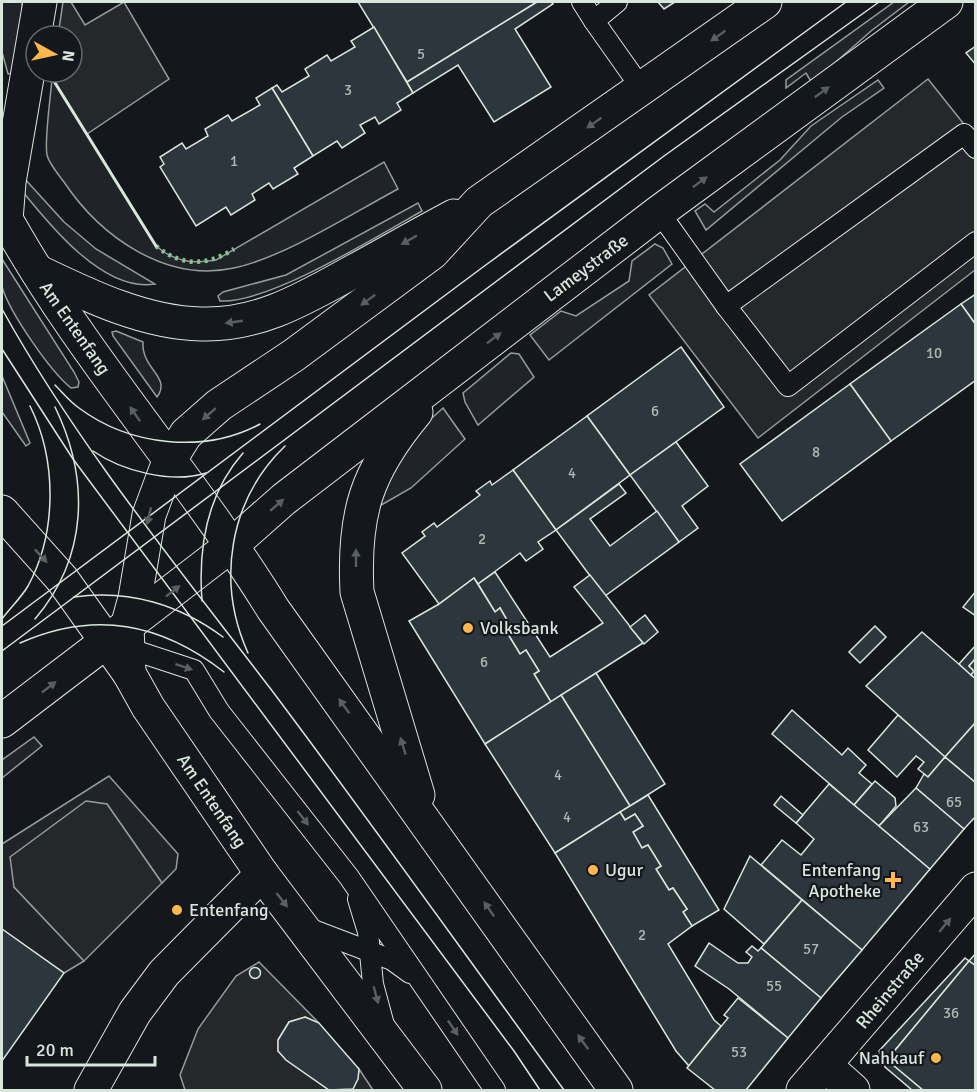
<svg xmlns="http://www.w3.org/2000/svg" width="977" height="1092" viewBox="0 0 977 1092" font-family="Signika,sans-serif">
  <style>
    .green { fill: #202428; stroke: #939e99; stroke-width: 1.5 }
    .parking { fill: #24282b; stroke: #939e99; stroke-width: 1.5 }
    .building { fill: #2c363c; stroke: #d8e6dc; stroke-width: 1.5 }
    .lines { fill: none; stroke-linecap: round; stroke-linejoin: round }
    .lane-casing { stroke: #d8e6dc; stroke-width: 22 }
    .street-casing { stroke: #d8e6dc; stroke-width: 35 }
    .primary-casing { stroke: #d8e6dc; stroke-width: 35 }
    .highway-casing { stroke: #d8e6dc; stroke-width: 35 }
    .lane { stroke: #14181c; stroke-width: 20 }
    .street { stroke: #14181c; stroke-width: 33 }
    .primary { stroke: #14181c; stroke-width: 33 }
    .highway { stroke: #14181c; stroke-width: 33 }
    .tram { stroke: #d8e6dc; stroke-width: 1.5 }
    .hedge { stroke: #8ac095; stroke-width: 4.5; stroke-dasharray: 3 4.5; stroke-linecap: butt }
    .wall { stroke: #d8e6dc; stroke-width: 3 }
    .oneway { fill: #59605f }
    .poi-dot { fill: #ffb74d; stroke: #14181c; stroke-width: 2 }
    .labels { text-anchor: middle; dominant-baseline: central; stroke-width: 4.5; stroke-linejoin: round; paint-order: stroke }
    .number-label { font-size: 15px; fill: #adbab4 }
    .street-label { font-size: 18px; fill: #d8e6dc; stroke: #14181c }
    .poi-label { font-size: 18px; fill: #d8e6dc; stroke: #14181c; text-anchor: start }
  </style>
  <rect width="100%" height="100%" fill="#14181c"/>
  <!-- green -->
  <g class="green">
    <polygon points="2,2 22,2 23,22 14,73 8,74 2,52"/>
    <polygon points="894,2 909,2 871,31 812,83 806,73 786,88 786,80"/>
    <path d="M52,78l104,168c19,16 36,18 60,14l168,-98 14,27c-47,25 -113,68 -164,79 -69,15 -134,-32 -170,-86 -5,-7 -15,-18 -17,-27 -3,-14 4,-60 5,-77z"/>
    <polygon points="878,80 884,88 842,117 706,230 695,211 705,204 714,212 780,160 811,126"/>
    <path d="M24,178l40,44 32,27 59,35c-52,9 -107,-61 -136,-97z"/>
    <path d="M418,203l4,8c-44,25 -154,93 -202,90l-2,-5 5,-4 63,-17z"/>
    <polygon points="655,244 663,248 672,264 549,360 530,335 561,311 576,316 629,281 632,261"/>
    <path d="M2,259l72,113 5,10 -1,5 -7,1c-21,-17 -61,-75 -69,-101 -2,-8 -1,-20 0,-28z"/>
    <path d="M116,331l27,11c-2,27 29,35 14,55l-44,-61 -1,-4z"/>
    <polygon points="511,353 519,354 534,377 478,425 465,402 463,393"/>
    <polygon points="2,376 30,443 26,446 2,412"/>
    <path d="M443,408l22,31 -54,49 -35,20c13,-38 37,-75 67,-100z"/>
    <polygon points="34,737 42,746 2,778 2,760"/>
    <polygon points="109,776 178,854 176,869 162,883 107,804 14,887 84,961 64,973 2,929 2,844"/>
  </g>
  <!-- parking -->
  <g class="parking">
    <polygon points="63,2 71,2 85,25 124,2 169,79 87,134 52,78 53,72 72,72 72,36 58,36"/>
    <polygon points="928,79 975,138 975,270 758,438 649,295"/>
    <polygon points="86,801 107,804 162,883 84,961 14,887 10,857"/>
    <polygon points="259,962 319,1023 305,1017 289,1022 278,1040 278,1051 286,1060 329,1090 185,1090 180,1075 198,1029 236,976"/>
    <polygon points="359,1069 373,1090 350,1090 358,1079"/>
  </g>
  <!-- building -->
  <g class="building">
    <polygon points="358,2 537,2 407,82"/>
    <polygon points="537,2 551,2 553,4 515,29 551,87 494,122 458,65 413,93 407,82"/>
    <polygon points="658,2 675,2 664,9"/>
    <polygon points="374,27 413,93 397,103 401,110 379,124 375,117 360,125 365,133 342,148 337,141 313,156 272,88 277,85 282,92 309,76 305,69 327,55 331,61 355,47 351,41"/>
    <polygon points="976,46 976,65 966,53"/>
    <polygon points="272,88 313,156 294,168 298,174 273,189 269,183 252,194 255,200 231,215 226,207 196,226 160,167 164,164 160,157 182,143 186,149 208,136 205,129 228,115 232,121 260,105 256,98"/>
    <polygon points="976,294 976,325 961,304"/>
    <polygon points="961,304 976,325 976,380 891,441 850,384"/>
    <polygon points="681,347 724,407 630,475 587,416"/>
    <polygon points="850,384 891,441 782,521 740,464"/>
    <polygon points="587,416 630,475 556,530 513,470"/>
    <polygon points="676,442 708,486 682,506 698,528 679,542 630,475"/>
    <polygon points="513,470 556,530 538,542 543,549 526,561 520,553 478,584 474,578 439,604 402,553 425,536 422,532 434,523 437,527 480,495 476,491 490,481 492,485"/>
    <polygon points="619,484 626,493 590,519 610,546 657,511 679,542 605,596 556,530"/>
    <polygon points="495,572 550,657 603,623 574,587 590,575 643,643 551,702 534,674 539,671 526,650 520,654 506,631 511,627 500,608 495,612 478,584"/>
    <polygon points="474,578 495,612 500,608 511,627 506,631 520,654 526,650 539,671 534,674 551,702 485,744 409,621 439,604"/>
    <polygon points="976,591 976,616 963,607"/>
    <polygon points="645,615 658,632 644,644 630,627"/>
    <polygon points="875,626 886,637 860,663 849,652"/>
    <polygon points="922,632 976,679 976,722 945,757 866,686"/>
    <polygon points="976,645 976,658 969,666 974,671 971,675 959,664"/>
    <polygon points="976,658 976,679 971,675 974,671 969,666"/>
    <polygon points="596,673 665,784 630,806 561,695"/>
    <polygon points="561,695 630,806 555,853 485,744"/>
    <polygon points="792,710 842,755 848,748 866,765 859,773 872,784 854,805 772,734"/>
    <polygon points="898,715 945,757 928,777 918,769 924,762 916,756 897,777 868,750"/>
    <polygon points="976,722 976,783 945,757"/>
    <polygon points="945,757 976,783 976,816 964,829 916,788 924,774 928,777"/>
    <polygon points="875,781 895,798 896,806 879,826 854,805"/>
    <polygon points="829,784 930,869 862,950 761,865 782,840 801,855 814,839 796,823"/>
    <polygon points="916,788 964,829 930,869 879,826"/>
    <polygon points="648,795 719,910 692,926 683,912 687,909 673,888 669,890 656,869 661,866 648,845 642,848 633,832 643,826 635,814 625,820 620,812"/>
    <polygon points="781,796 803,815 796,823 774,805"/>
    <polygon points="620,812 625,820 635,814 643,826 633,832 642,848 648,845 661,866 656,869 669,890 673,888 687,909 683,912 692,926 668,944 714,1020 721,1026 689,1066 676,1051 555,853"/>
    <polygon points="750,856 802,900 764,944 724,909"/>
    <polygon points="802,900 862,950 821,998 761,948"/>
    <polygon points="2,929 64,973 2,1061"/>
    <polygon points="709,943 738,963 748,963 752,957 746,952 752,946 758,951 761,948 821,998 788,1038 729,989 695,966"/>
    <polygon points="976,953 976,966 969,961"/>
    <polygon points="965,958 969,961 887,1060 923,1090 912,1090 885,1067 879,1051"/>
    <polygon points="969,961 976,966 976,1090 923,1090 887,1060"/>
    <circle cx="255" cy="973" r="5.5"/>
    <polygon points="738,998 788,1038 746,1090 715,1090 687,1068 728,1018 724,1015"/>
    <polygon points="305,1017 319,1023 359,1069 358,1079 353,1089 329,1090 286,1060 278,1051 278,1040 289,1022"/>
  </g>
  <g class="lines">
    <!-- lane casing -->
    <g class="lane-casing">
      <g id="lane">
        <polyline points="582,2 594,21"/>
        <polyline points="617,2 594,21 642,89"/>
        <polyline points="659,212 726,306 788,386 976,242"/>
        <polyline points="726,306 964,134 976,148"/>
        <polyline points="121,646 194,670 219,711 349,877 495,1090"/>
        <polyline points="358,899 368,932 373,984 384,1025"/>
        <polyline points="308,928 392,960 410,973"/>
      </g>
    </g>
    <!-- street casing -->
    <g class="street-casing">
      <g id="street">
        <polyline points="6,220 9,182 40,2"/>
        <polyline points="826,1066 853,1090"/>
        <polyline points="91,1090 135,1012 164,973 262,874"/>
        <polyline points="803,1090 976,889"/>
      </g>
    </g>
    <!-- primary casing -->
    <g class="primary-casing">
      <g id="primary">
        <path d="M2,212c77,141 187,261 271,397l343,481"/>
        <path d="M37,271c50,24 107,52 164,53 58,2 104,-26 153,-53 33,-18 66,-37 100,-55"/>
        <path d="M416,412c-50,60 -63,102 -59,180l61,203"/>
        <polyline points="2,512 62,579 129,673 148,707 262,874 425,1090"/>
        <polyline points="107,641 233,544 284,499 659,212 946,2"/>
        <polyline points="129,673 127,627 135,598 149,515 169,461 186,434 219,405 294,355 432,253 479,202 765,2"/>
      </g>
    </g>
    <!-- highway casing -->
    <g class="highway-casing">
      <polyline id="highway" points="2,721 107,641"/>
    </g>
    <!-- lane -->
    <use href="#lane" class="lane"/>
    <!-- street -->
    <use href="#street" class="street"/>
    <!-- primary -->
    <use href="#primary" class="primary"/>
    <!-- highway -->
    <use href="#highway" class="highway"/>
    <!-- tram -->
    <g class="tram">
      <path d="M2,309c75,135 174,256 268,379 100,133 196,268 294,402"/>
      <polyline points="2,349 73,459 514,1051 540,1090"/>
      <path d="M55,385c8,8 15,17 24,23 51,38 125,46 181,16"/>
      <path d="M93,451c29,20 79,33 113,22"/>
      <path d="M74,597c55,-8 106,8 149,40"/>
      <path d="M202,601c-4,-53 5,-107 41,-148"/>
      <path d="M2,619c8,-11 19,-21 26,-33 29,-53 29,-126 2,-180"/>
      <path d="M35,619c53,-62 55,-140 20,-212"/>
      <polyline points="2,626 483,267 846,2"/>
      <path d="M20,643c75,-33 141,-20 204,29"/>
      <polyline points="2,651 664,156 879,2"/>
      <path d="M248,653c-32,-71 -19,-153 37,-207"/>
    </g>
    <!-- hedge -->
    <path class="hedge" d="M156,246c26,21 51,20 78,3"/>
    <!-- wall -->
    <polyline class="wall" points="52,78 156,246"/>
  </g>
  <!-- one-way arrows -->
  <defs><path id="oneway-solid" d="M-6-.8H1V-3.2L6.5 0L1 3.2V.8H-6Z" transform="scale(1.5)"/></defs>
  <g class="oneway">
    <use href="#oneway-solid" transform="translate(718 36) rotate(145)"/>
    <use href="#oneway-solid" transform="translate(822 92) rotate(-36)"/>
    <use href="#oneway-solid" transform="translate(594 123) rotate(145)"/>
    <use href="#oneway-solid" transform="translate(700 182) rotate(-36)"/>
    <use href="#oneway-solid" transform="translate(409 240) rotate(151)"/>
    <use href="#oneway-solid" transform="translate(368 300) rotate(144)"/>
    <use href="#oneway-solid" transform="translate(234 322) rotate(172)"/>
    <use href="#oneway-solid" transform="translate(494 338) rotate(-37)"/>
    <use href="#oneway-solid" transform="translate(135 414) rotate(-125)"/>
    <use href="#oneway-solid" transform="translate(209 414) rotate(139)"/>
    <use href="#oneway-solid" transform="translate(277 505) rotate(-41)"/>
    <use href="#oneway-solid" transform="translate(149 516) rotate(103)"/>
    <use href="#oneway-solid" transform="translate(41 556) rotate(47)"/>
    <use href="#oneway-solid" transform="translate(356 558) rotate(-90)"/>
    <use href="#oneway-solid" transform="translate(173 591) rotate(-38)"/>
    <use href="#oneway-solid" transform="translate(184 667) rotate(18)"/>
    <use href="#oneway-solid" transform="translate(49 687) rotate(-38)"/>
    <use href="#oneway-solid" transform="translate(344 706) rotate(-126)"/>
    <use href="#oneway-solid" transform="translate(403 746) rotate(-107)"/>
    <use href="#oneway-solid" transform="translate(303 818) rotate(52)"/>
    <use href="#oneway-solid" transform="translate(282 900) rotate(52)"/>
    <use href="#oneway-solid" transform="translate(489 909) rotate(-125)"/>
    <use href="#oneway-solid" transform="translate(945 925) rotate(-50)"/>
    <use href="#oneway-solid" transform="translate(376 995) rotate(75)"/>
    <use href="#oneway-solid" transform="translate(453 1028) rotate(56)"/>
    <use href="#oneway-solid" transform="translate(583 1042) rotate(-126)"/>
  </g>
  <!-- markers -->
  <g class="poi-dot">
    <circle cx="468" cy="628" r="6"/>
    <circle cx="593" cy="870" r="6"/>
    <path d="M890 871h6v6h6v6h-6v6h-6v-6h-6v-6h6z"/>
    <circle cx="177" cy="910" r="6"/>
    <circle cx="936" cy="1058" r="6"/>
  </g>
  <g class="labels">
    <!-- number labels -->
    <g class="number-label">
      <text x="421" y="54">5</text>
      <text x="348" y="90">3</text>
      <text x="234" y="161">1</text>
      <text x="934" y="353">10</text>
      <text x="655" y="411">6</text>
      <text x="816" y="452">8</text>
      <text x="572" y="473">4</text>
      <text x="482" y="539">2</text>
      <text x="484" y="662">6</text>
      <text x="558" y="775">4</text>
      <text x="954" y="802">65</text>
      <text x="567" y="817">4</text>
      <text x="921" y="827">63</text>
      <text x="642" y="935">2</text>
      <text x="811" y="949">57</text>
      <text x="774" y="986">55</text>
      <text x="951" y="1013">36</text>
      <text x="739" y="1052">53</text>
    </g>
    <!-- street labels -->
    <g class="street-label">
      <text transform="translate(586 268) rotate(-37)">Lameystraße</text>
      <text transform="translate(75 328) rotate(55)">Am Entenfang</text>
      <text transform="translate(212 801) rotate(56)">Am Entenfang</text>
      <text transform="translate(890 990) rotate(-50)">Rheinstraße</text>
    </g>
    <!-- poi labels -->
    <g class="poi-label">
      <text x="480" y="628">Volksbank</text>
      <text x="605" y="870">Ugur</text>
      <text x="881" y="870" text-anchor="end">Entenfang<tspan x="881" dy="21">Apotheke</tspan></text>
      <text x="189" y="910">Entenfang</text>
      <text x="924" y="1058" text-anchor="end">Nahkauf</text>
    </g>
  </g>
  <!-- border -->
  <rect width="977" height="1092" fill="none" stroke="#d8e6dc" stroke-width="6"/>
  <!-- north arrow -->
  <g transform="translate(54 54) rotate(98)"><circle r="28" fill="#14181c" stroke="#626a69" stroke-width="1.5"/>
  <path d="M0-4.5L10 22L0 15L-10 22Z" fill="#ffb74d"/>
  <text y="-9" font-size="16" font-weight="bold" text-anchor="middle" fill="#d8e6dc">N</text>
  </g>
  <!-- scale -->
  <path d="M27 1056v9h128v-9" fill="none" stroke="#d8e6dc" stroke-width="3"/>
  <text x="36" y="1056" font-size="18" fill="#d8e6dc" stroke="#14181c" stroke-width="4.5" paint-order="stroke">20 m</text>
</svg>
